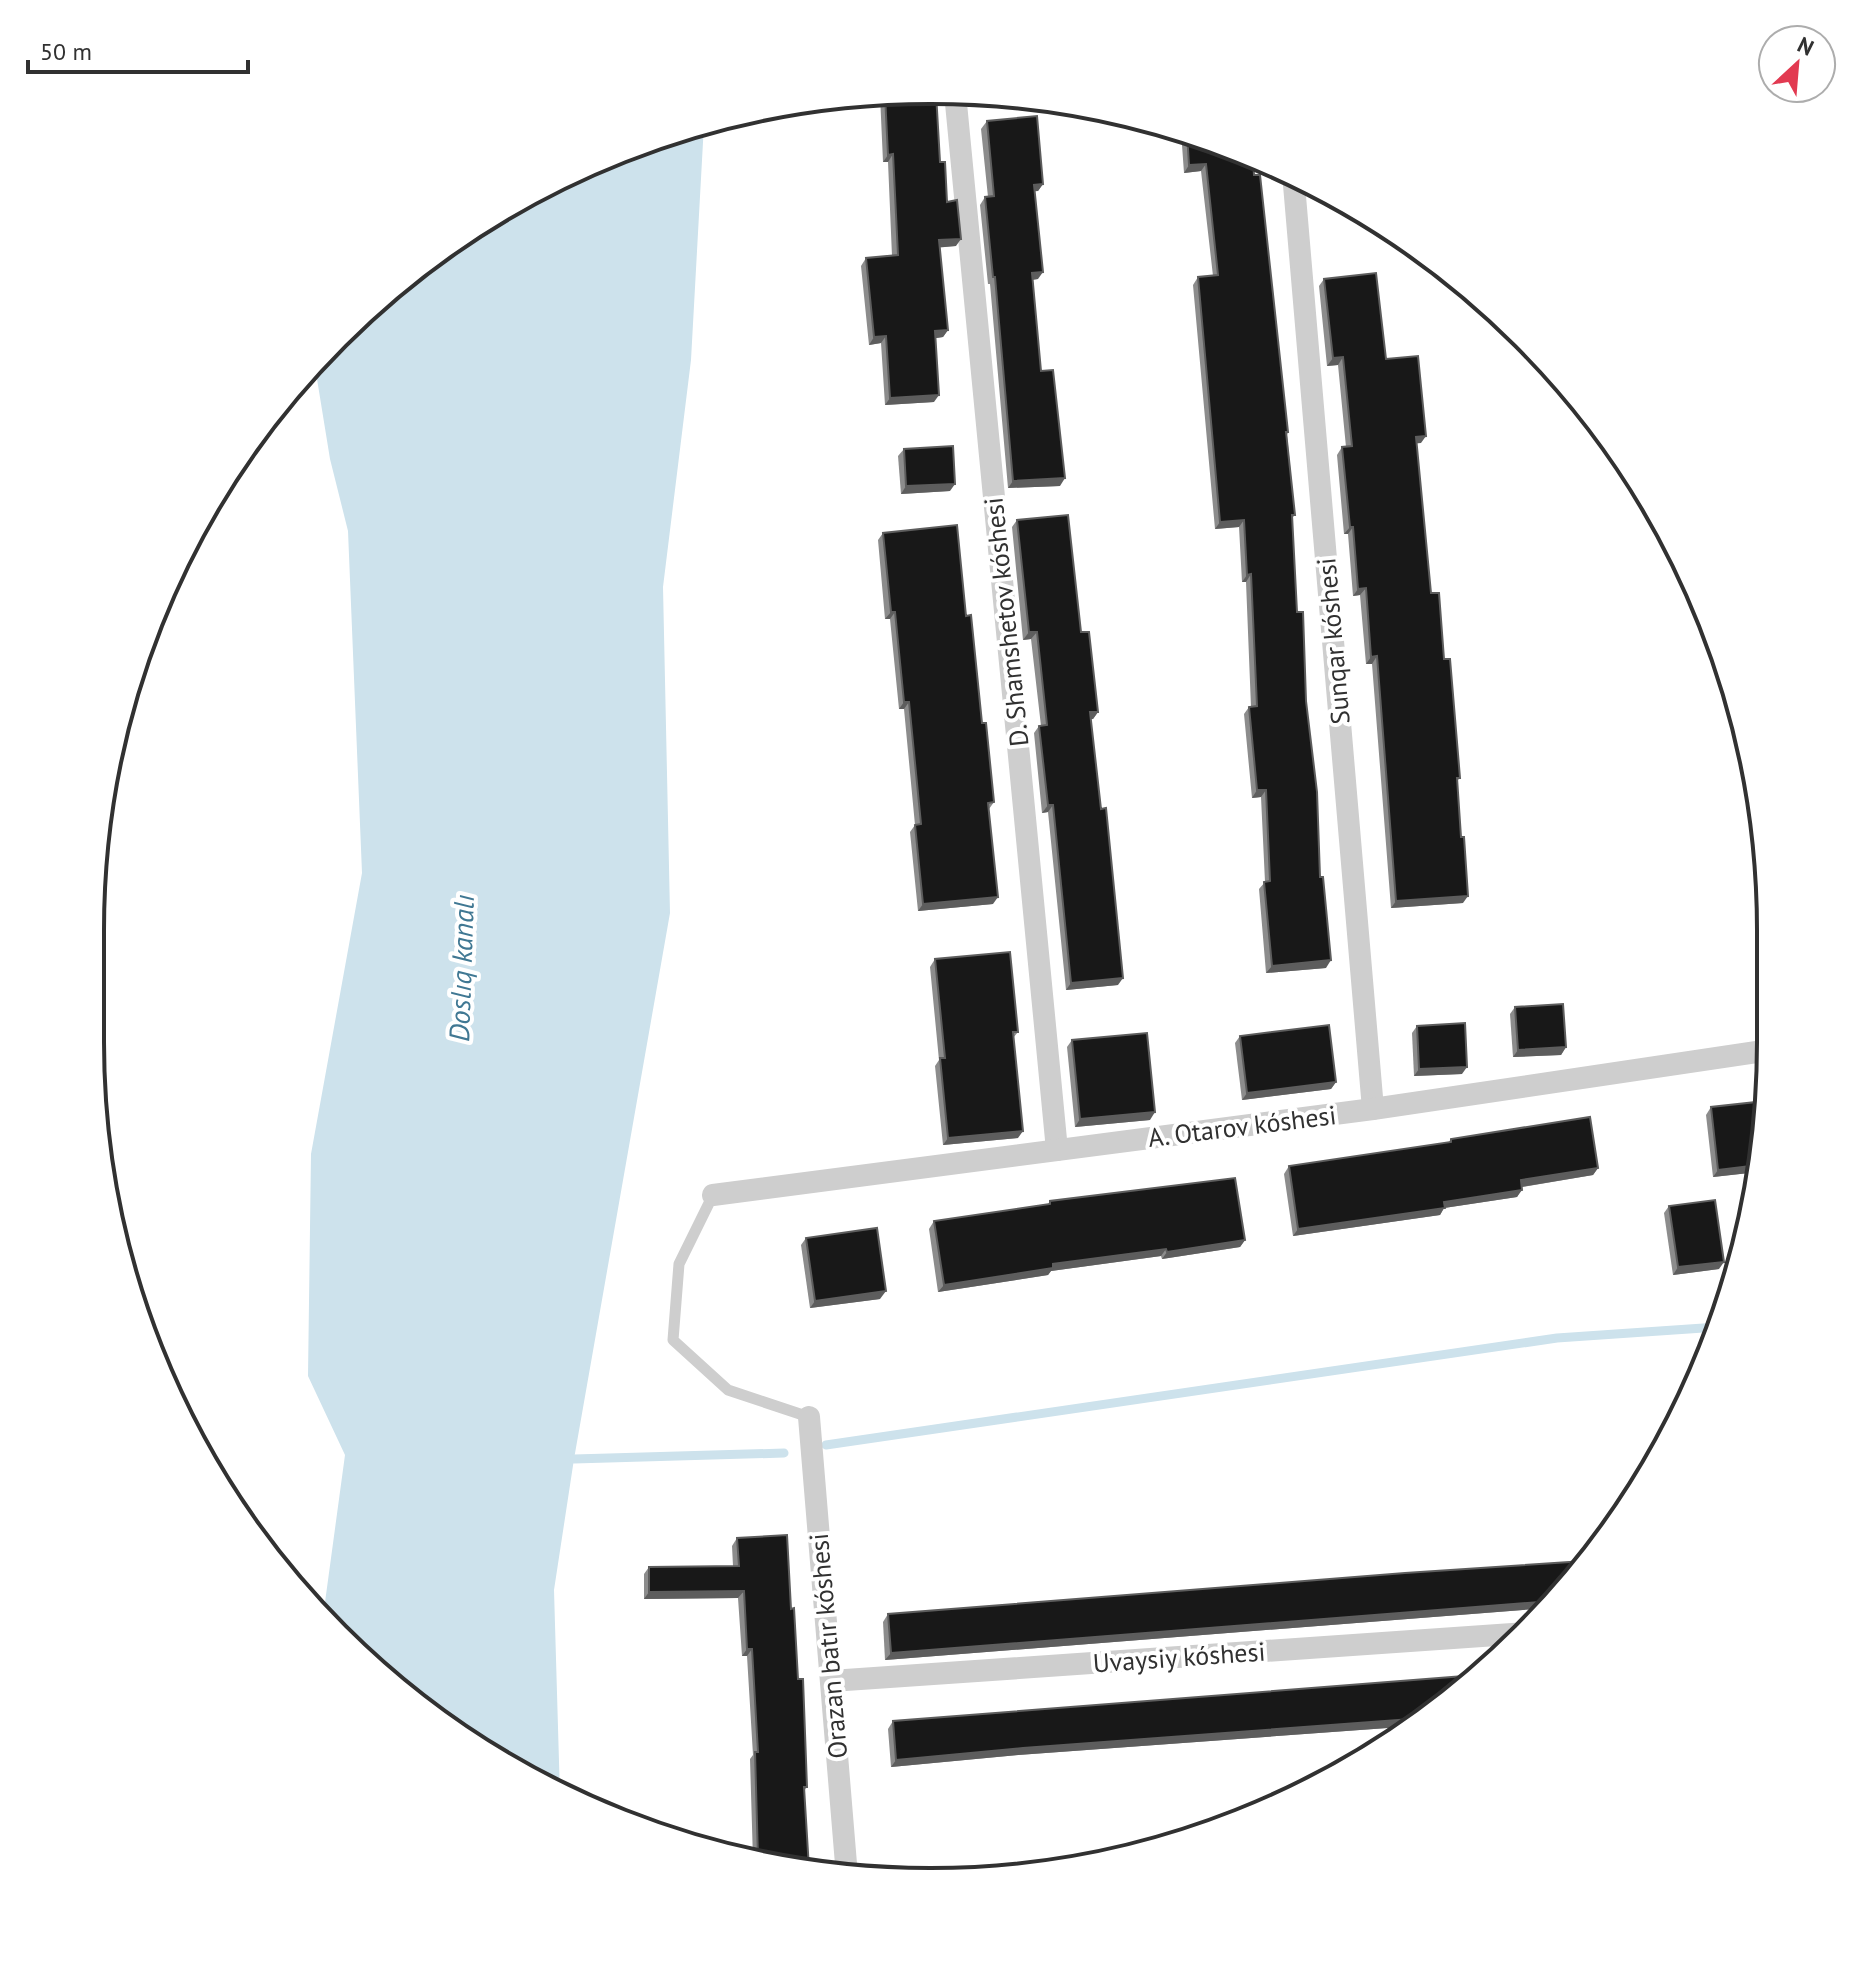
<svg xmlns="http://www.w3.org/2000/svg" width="1861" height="1972" viewBox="0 0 1861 1972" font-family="'PT Sans',sans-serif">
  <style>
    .water { fill: #cde2ec }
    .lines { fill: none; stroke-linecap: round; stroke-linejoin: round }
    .stream { stroke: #cde2ec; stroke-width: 9 }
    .service { stroke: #cecece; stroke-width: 11 }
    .minor { stroke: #cecece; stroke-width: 22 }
    .wall { fill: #8c8c8c }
    .shaded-wall { fill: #5d5d5d }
    .building { fill: #181818; stroke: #5d5d5d; stroke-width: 2 }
    .labels { text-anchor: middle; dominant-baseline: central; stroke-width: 8; stroke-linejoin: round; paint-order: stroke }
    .street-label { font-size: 26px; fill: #313131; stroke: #fff }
    .water-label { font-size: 28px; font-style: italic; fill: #407893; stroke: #fff }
    .rim { fill: none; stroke: #313131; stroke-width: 4 }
  </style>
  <rect width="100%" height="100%" fill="#fff"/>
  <!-- water -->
  <polygon class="water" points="704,124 691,360 663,587 670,913 574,1459 554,1590 560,1796 377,1674 323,1617 345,1455 308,1376 311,1154 362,873 348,531 330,459 317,379 310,369 376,299 510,203 660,135"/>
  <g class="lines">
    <!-- stream -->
    <g class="stream">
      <polyline points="826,1445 1557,1338 1718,1327"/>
      <polyline points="574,1459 784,1453"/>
    </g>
    <!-- service -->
    <polyline class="service" points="713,1195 679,1264 673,1340 728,1390 809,1417"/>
    <!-- minor -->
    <g class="minor">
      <polyline points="955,93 1057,1150"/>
      <polyline points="1293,173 1373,1109"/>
      <polyline points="713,1195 1373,1109 1770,1050"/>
      <polyline points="809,1417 847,1876"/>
      <polyline points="831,1681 1527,1633"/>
    </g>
  </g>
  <!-- wall -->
  <g class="wall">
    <polygon points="936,93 940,162 956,246 940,247 948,330 943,337 936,338 934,402 885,405 881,343 869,345 861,266 866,258 892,256 888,162 883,162 880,95"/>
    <polygon points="987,121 1043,184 1038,191 1034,191 1038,279 1033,280 1041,371 1060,486 1008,488 990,284 988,284 980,205 985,197 988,197 981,129"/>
    <polygon points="1181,131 1253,158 1254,175 1288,432 1287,435 1295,515 1292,518 1297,612 1306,701 1320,877 1326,968 1266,973 1259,889 1265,882 1261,797 1252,798 1244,714 1249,707 1251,707 1246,582 1242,582 1239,527 1215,529 1193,285 1198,277 1213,276 1201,171 1184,173"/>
    <polygon points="1324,279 1386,359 1421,443 1416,443 1431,593 1444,659 1460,778 1457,781 1463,903 1391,908 1372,664 1366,664 1360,595 1353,596 1348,534 1344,534 1337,455 1342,447 1346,447 1338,365 1327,366 1319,286"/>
    <polygon points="904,449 950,491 901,494 898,456"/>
    <polygon points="1017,520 1081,632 1098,712 1093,719 1091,719 1118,985 1066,990 1048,812 1042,813 1034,733 1039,726 1041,726 1031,639 1023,640 1012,527"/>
    <polygon points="883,533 966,616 994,802 989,809 993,904 918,911 910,832 915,825 904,709 899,709 890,619 885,619 878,540"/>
    <polygon points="935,959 1018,1032 1013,1038 1018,1138 943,1145 935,1066 939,1060 930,967"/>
    <polygon points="1515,1007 1566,1047 1561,1055 1513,1057 1510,1014"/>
    <polygon points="1417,1026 1462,1074 1414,1076 1412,1033"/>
    <polygon points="1240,1036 1336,1082 1331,1089 1242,1100 1235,1043"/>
    <polygon points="1072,1040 1150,1120 1075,1127 1067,1047"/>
    <polygon points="1765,1099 1758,1172 1713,1177 1706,1115 1711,1107 1763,1102"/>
    <polygon points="1451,1139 1598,1168 1593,1175 1522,1187 1517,1197 1444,1208 1440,1215 1293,1236 1284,1174 1289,1166 1448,1143"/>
    <polygon points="1050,1201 1245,1240 1240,1247 1162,1259 1161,1256 1051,1271 1048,1275 938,1292 929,1229 934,1221 1048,1204"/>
    <polygon points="1669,1206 1719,1269 1673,1275 1664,1213"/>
    <polygon points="806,1238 880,1299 810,1308 801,1245"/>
    <polygon points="737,1538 791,1609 798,1679 807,1787 804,1791 809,1869 753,1860 750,1759 753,1755 747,1656 742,1656 738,1598 644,1599 644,1574 649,1567 733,1566 732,1546"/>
    <polygon points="1586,1561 1547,1608 885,1660 883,1622 888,1614"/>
    <polygon points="1477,1675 1415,1726 1018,1755 891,1767 888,1729 893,1721"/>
  </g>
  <!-- shaded-wall -->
  <g class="shaded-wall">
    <polygon points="893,154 888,162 883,162 888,155"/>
    <polygon points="1206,164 1201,171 1184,173 1189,165"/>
    <polygon points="1043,184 1038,191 1028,192 1034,185"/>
    <polygon points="961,239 956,246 934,248 939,240"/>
    <polygon points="1043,272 1038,279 1027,280 1032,273"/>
    <polygon points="948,330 943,337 930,339 935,331"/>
    <polygon points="886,336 881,343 869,345 874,337"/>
    <polygon points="1343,357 1338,365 1327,366 1333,358"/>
    <polygon points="939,395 934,402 885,405 890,398"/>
    <polygon points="1426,436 1421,443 1410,444 1416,437"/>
    <polygon points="1065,478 1060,486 1008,488 1013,481"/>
    <polygon points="955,484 950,491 901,494 906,486"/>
    <polygon points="1244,520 1239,527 1215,529 1220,522"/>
    <polygon points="1350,527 1353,527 1348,534 1344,534"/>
    <polygon points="1251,574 1246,582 1242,582 1247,575"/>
    <polygon points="1366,588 1360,595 1353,596 1358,589"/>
    <polygon points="891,612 895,612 890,619 885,619"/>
    <polygon points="1029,632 1037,632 1031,639 1023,640"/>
    <polygon points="1377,656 1372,664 1366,664 1371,657"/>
    <polygon points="904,702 909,702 904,709 899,709"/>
    <polygon points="1090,712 1098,712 1093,719 1085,720"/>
    <polygon points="1257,790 1266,790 1261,797 1252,798"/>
    <polygon points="1048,805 1053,805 1048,812 1042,813"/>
    <polygon points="1468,896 1463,903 1391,908 1396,901"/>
    <polygon points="998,897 993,904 918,911 923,904"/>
    <polygon points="1331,960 1326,968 1266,973 1272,966"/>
    <polygon points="1123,978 1118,985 1066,990 1071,983"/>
    <polygon points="1566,1047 1561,1055 1513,1057 1518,1050"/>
    <polygon points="1467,1067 1462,1074 1414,1076 1419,1069"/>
    <polygon points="1336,1082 1331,1089 1242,1100 1247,1093"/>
    <polygon points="1155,1112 1150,1120 1075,1127 1080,1119"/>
    <polygon points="1023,1131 1018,1138 943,1145 948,1138"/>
    <polygon points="1759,1165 1758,1172 1713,1177 1718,1170"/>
    <polygon points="1598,1168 1593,1175 1515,1188 1521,1180"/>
    <polygon points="1522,1190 1517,1197 1444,1208 1440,1215 1293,1236 1298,1229 1444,1202"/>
    <polygon points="1245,1240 1240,1247 1162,1259 1167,1252"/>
    <polygon points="1166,1249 1161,1256 1051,1271 1048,1275 938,1292 944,1285 1053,1264"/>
    <polygon points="1724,1262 1719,1269 1673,1275 1678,1267"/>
    <polygon points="886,1291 880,1299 810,1308 815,1301"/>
    <polygon points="744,1591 738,1598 644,1599 649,1592"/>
    <polygon points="1553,1601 1547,1608 885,1660 891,1653"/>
    <polygon points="747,1649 752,1649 747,1656 742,1656"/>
    <polygon points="1425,1718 1415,1726 1018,1755 891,1767 896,1760 1023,1748"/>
  </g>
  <!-- building -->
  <g class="building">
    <polygon points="936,93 940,162 945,162 947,202 957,200 961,239 939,240 948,330 935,331 939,395 890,398 886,336 874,337 866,258 898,255 893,154 888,155 885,95"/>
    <polygon points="1037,116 1043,184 1034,185 1043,272 1032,273 1041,371 1053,370 1065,478 1013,481 995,277 993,277 985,197 994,196 987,121"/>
    <polygon points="1187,133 1253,158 1254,175 1260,175 1288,432 1286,432 1295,515 1292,515 1297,612 1303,612 1306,701 1317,792 1320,877 1323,877 1331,960 1272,966 1264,882 1270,881 1266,790 1257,790 1249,707 1257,706 1251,574 1247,575 1244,520 1220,522 1198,277 1218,275 1206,164 1189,165"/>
    <polygon points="1376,273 1386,359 1418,356 1426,436 1416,437 1431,593 1439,593 1444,659 1450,659 1460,778 1457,778 1461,837 1464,837 1468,896 1396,901 1377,656 1371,657 1366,588 1358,589 1353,527 1350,527 1342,447 1352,446 1343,357 1333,358 1324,279"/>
    <polygon points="953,446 955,484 906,486 904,449"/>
    <polygon points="1068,515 1081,632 1089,632 1098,712 1090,712 1101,809 1106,808 1123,978 1071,983 1053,805 1048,805 1039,726 1047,725 1037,632 1029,632 1017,520"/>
    <polygon points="957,525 966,616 971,615 982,723 986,723 994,802 988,803 998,897 923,904 915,825 921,824 909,702 904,702 895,612 891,612 883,533"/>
    <polygon points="1010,952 1018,1032 1013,1032 1023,1131 948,1138 940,1058 945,1058 935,959"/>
    <polygon points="1563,1004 1566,1047 1518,1050 1515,1007"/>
    <polygon points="1465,1023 1467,1067 1419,1069 1417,1026"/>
    <polygon points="1329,1025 1336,1082 1247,1093 1240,1036"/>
    <polygon points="1147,1033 1155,1112 1080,1119 1072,1040"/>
    <polygon points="1765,1099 1759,1165 1718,1170 1711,1107 1765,1101"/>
    <polygon points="1590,1117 1598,1168 1521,1180 1522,1190 1444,1202 1445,1208 1298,1229 1289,1166 1451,1142 1451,1139"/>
    <polygon points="1235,1178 1245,1240 1167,1252 1166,1249 1053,1264 1053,1268 944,1285 934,1221 1050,1204 1050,1201"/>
    <polygon points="1715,1200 1724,1262 1678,1267 1669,1206"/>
    <polygon points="877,1228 886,1291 815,1301 806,1238"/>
    <polygon points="787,1535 791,1609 794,1608 798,1679 803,1679 807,1787 804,1787 809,1869 766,1862 765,1858 758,1858 755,1752 758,1752 752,1649 747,1649 744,1591 649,1592 649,1567 739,1566 737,1538"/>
    <polygon points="1586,1561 1553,1601 891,1653 888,1614 1405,1573"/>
    <polygon points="1477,1675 1425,1718 1023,1748 896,1760 893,1721"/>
  </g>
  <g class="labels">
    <!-- street labels -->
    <g class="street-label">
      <text transform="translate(1006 622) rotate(-96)">D. Shamshetov kóshesi</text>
      <text transform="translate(1333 641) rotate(-95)">Sunqar kóshesi</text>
      <text transform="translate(1242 1126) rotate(-7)">A. Otarov kóshesi</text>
      <text transform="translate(828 1646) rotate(-95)">Orazan batır kóshesi</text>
      <text transform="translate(1179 1657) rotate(-4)">Uvaysiy kóshesi</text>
    </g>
    <!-- water labels -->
    <g class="water-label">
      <text transform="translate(461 968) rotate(-88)">Doslıq kanalı</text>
    </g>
  </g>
  <!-- crop -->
  <path d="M0 0H1861V1972H0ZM930 104H931A826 826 0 0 1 1757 930V1042A826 826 0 0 1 931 1868H930A826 826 0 0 1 104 1042V930A826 826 0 0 1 930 104Z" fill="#fff" fill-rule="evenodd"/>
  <path class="rim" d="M930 104H931A826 826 0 0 1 1757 930V1042A826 826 0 0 1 931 1868H930A826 826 0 0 1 104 1042V930A826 826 0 0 1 930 104Z"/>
  <!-- north arrow -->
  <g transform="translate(1797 64) rotate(26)"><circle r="38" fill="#ffffff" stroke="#adadad" stroke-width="2"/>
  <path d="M0-6L14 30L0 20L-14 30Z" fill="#e23a51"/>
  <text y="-12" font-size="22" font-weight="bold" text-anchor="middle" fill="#313131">N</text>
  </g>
  <!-- scale -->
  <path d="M28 60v12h220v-12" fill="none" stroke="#313131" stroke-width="4"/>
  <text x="40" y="60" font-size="24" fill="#313131" stroke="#ffffff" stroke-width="6" paint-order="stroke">50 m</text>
</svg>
